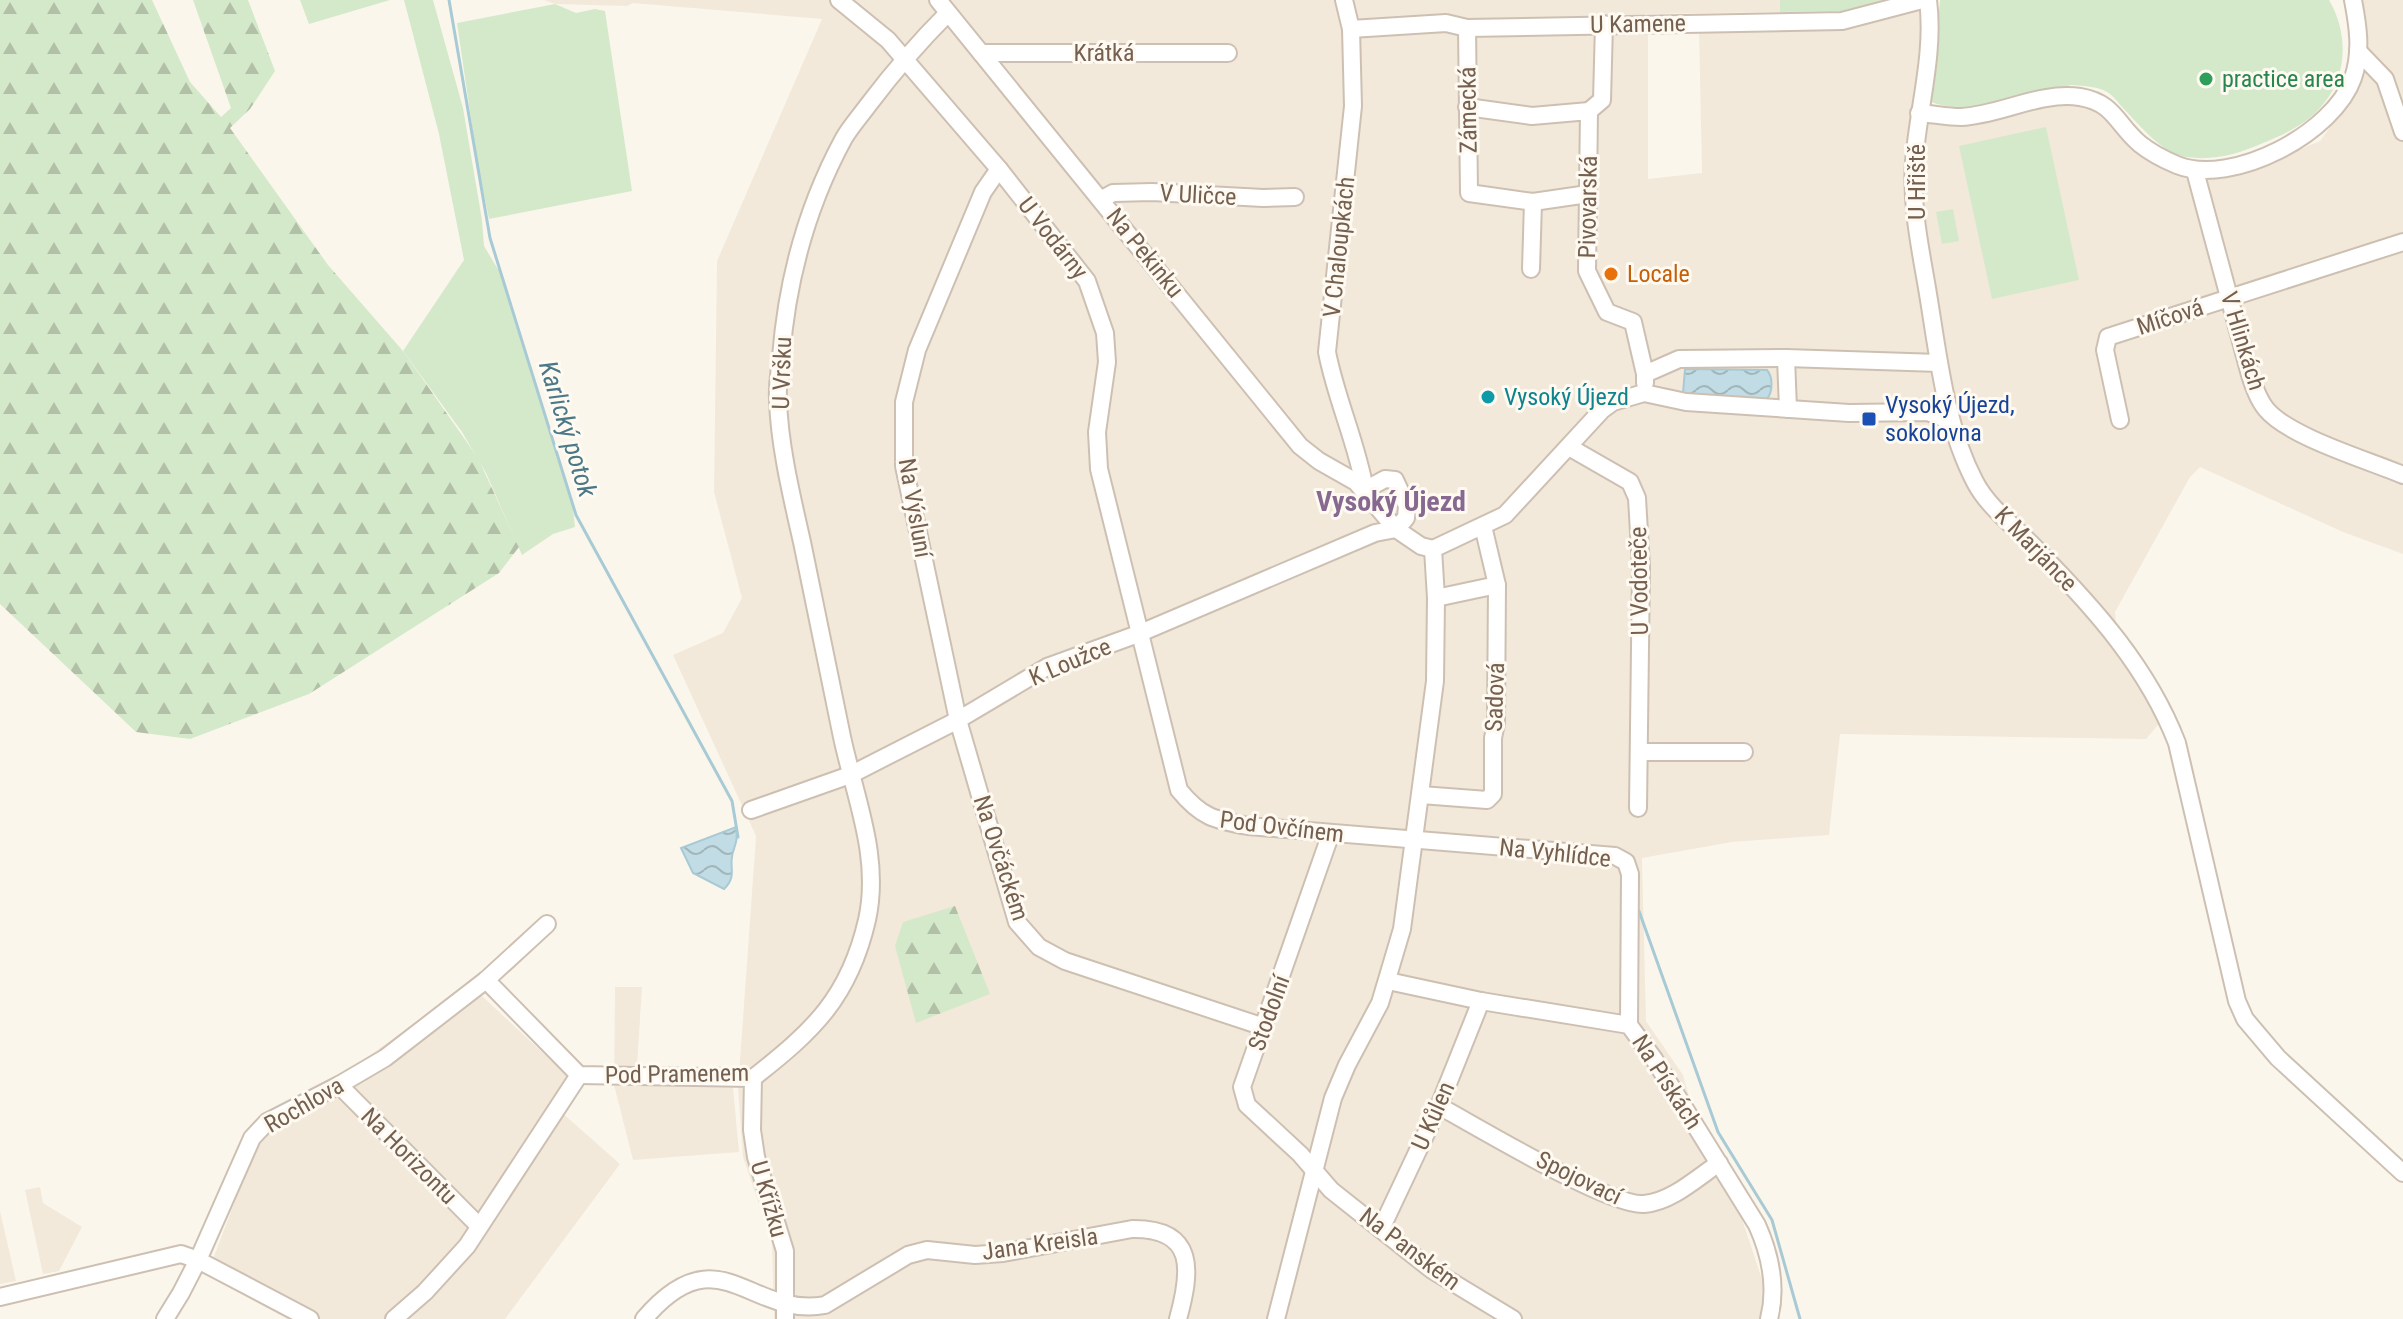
<svg xmlns="http://www.w3.org/2000/svg" width="2403" height="1319" viewBox="0 0 2403 1319" font-family="'Roboto Condensed',sans-serif">
  <style>
    .residential { fill: #f2e9da }
    .grass { fill: #d4e9ca }
    .forest { fill: url(#forest-firs) }
    .water { fill: url(#water-waves); stroke: #a8cad5; stroke-width: 2 }
    .lines { fill: none; stroke-linecap: round; stroke-linejoin: round }
    .stream { stroke: #a8cad5; stroke-width: 3 }
    .minor-casing { stroke: #cdc0b2; stroke-width: 20 }
    .minor { stroke: #fff; stroke-width: 16 }
    .leisure-dot { fill: #2e9e5b; stroke: #fefaf2; stroke-width: 3 }
    .food-dot { fill: #e8710a; stroke: #fefaf2; stroke-width: 3 }
    .culture-dot { fill: #0f9aa8; stroke: #fefaf2; stroke-width: 3 }
    .transit-dot { fill: #1a4fb4; stroke: #fefaf2; stroke-width: 3 }
    .labels { text-anchor: middle; dominant-baseline: central; stroke-width: 6; stroke-linejoin: round; paint-order: stroke }
    .street-label { font-size: 24px; fill: #756050; stroke: #fefaf2 }
    .leisure-label { font-size: 24px; fill: #27864d; stroke: #fefaf2; text-anchor: start }
    .food-label { font-size: 24px; fill: #c56008; stroke: #fefaf2; text-anchor: start }
    .culture-label { font-size: 24px; fill: #0d838f; stroke: #fefaf2; text-anchor: start }
    .transit-label { font-size: 24px; fill: #164399; stroke: #fefaf2; text-anchor: start }
    .water-label { font-size: 26px; font-style: italic; fill: #4b7886; stroke: #fefaf2 }
    .quarter-label { font-size: 28px; font-weight: bold; fill: #866890; stroke: #fefaf2 }
  </style>
  <defs>
    <pattern id="forest-firs" width="22" height="20" patternUnits="userSpaceOnUse" patternTransform="scale(2)"><rect width="22" height="20" fill="#d4e9ca"/><path d="M5 1l3.5 6h-7zM16 11l3.5 6h-7z" fill="#b1c0a6"/></pattern>
    <pattern id="water-waves" width="16" height="10" patternUnits="userSpaceOnUse" patternTransform="scale(2)"><rect width="16" height="10" fill="#c1dce4"/><path d="M0 5q4-4 8 0t8 0" fill="none" stroke="#a1b6bb"/></pattern>
  </defs>
  <rect width="100%" height="100%" fill="#fbf6ec"/>
  <!-- residential -->
  <g class="residential">
    <polygon points="544,0 1780,0 1780,12 1644,14 1648,32 1648,179 1702,173 1699,30 1912,9 1919,11 1922,16 1913,109 1972,107 2043,91 2104,116 2150,163 2187,179 2242,174 2320,141 2355,94 2368,39 2342,0 2403,0 2403,554 2343,532 2200,467 2190,477 2115,612 2116,624 2171,710 2146,739 1840,734 1829,835 1732,842 1642,858 1646,1021 1683,1075 1695,1117 1729,1196 1740,1213 1775,1319 774,1319 772,1243 743,1157 738,1088 756,836 673,655 723,633 742,598 714,492 717,261 822,19 633,3 627,6 555,4"/>
    <polygon points="469,984 572,1080 552,1104 620,1164 505,1319 287,1319 207,1275 266,1119 365,1059"/>
    <polygon points="615,987 642,987 637,1067 731,1066 739,1152 633,1160 614,1085"/>
    <polygon points="40,1187 43,1203 82,1227 59,1271 43,1274 25,1190"/>
    <polygon points="0,1211 16,1281 0,1284"/>
  </g>
  <!-- grass -->
  <g class="grass">
    <polygon points="300,0 390,0 309,24"/>
    <polygon points="404,0 433,0 463,108 482,220 484,246 499,271 573,509 575,527 553,534 522,555 486,473 462,432 403,351 464,260 439,134"/>
    <polygon points="1780,0 1893,0 1841,11 1780,12"/>
    <path d="M1940,0h389c20,34 19,78 -9,108 -14,16 -37,27 -57,35 -25,11 -49,18 -77,14 -24,-4 -46,-31 -62,-48 -5,-5 -11,-14 -17,-17 -10,-6 -25,-6 -36,-7 -40,9 -102,32 -140,17z"/>
    <polygon points="555,4 576,13 595,9 605,11 632,191 489,219 477,160 457,23"/>
    <polygon points="2046,127 2079,280 1992,299 1959,146"/>
    <polygon points="1953,209 1959,241 1942,244 1936,212"/>
  </g>
  <!-- forest -->
  <g class="forest">
    <polygon points="0,0 152,0 190,82 221,117 231,108 193,0 248,0 275,71 250,109 230,128 328,265 403,351 478,458 519,547 499,573 309,694 190,739 136,732 0,604"/>
    <polygon points="955,906 990,994 916,1023 895,946 903,922"/>
  </g>
  <!-- water -->
  <g class="water">
    <path d="M1685,369l82,1c6,7 6,21 0,29l-82,-4 -2,-2z"/>
    <path d="M736,827c2,12 0,15 -3,25 -5,16 5,23 -9,37l-31,-16 -12,-25z"/>
  </g>
  <g class="lines">
    <!-- stream -->
    <g class="stream">
      <polyline points="449,0 490,238 576,515 732,801 738,837"/>
      <polyline points="1639,911 1718,1132 1772,1220 1800,1319"/>
    </g>
    <!-- minor casing -->
    <g class="minor-casing">
      <g id="minor">
        <path d="M839,0l49,40 111,129 88,112 18,52 2,29 -10,70 2,37 80,321c22,27 35,30 69,36l367,30 11,6 4,12 -1,151"/>
        <polyline points="938,0 1300,446 1319,461 1356,482 1396,529 1421,546 1433,549"/>
        <path d="M1344,0l7,29 2,77 -26,246c9,47 30,91 38,138"/>
        <path d="M1928,0c7,53 -10,109 -14,162 -3,43 6,85 13,126 11,64 17,135 48,194 14,27 44,48 65,71 55,56 108,115 137,190l60,258 8,18 33,39 125,115"/>
        <polyline points="1467,28 1469,193 1533,202 1588,194"/>
        <polyline points="1351,29 1446,23 1467,28 1842,21 1922,0"/>
        <polyline points="2358,51 2385,79 2403,132"/>
        <polyline points="981,53 1228,53"/>
        <polyline points="1467,107 1532,116 1589,111 1587,271 1607,312 1633,322 1645,374"/>
        <polyline points="1589,111 1602,100 1604,24"/>
        <path d="M1919,113c14,1 29,4 42,4 40,-2 79,-26 119,-20 35,6 36,27 60,47 10,8 25,16 37,21 55,22 157,-32 176,-87 9,-26 5,-52 0,-78"/>
        <polyline points="999,169 983,192 917,350 904,402 904,466 958,720 1017,922 1039,947 1065,961 1264,1027"/>
        <path d="M2195,171l55,204c4,12 8,24 16,34 23,28 102,51 137,66"/>
        <polyline points="1102,199 1113,193 1152,192 1263,198 1295,197"/>
        <polyline points="1531,269 1533,202"/>
        <polyline points="1786,358 1788,409"/>
        <polyline points="1645,383 1645,374 1679,359 1786,358 1939,363"/>
        <polyline points="2120,420 2105,350 2108,337 2403,242"/>
        <polyline points="1569,447 1630,482 1637,498 1641,567 1638,808"/>
        <polyline points="1365,490 1385,479 1395,480 1407,506 1406,518 1396,529"/>
        <polyline points="1433,549 1505,515 1602,410 1613,402 1644,393 1686,402 1849,413 1927,412 1942,417 1954,429"/>
        <polyline points="1436,598 1497,585"/>
        <polyline points="1639,752 1744,752"/>
        <polyline points="1421,795 1487,800 1493,794 1493,738 1496,723 1497,585 1483,526"/>
        <polyline points="751,810 850,775 958,720 1047,667 1138,634 1375,533 1396,529"/>
        <polyline points="1331,833 1242,1087 1247,1105 1300,1154 1331,1190 1432,1270 1513,1319"/>
        <path d="M486,980l93,95 174,3c60,-47 96,-80 114,-158 14,-63 -12,-122 -25,-183 -13,-65 -27,-130 -40,-195 -10,-44 -23,-98 -24,-143 -1,-14 2,-28 3,-42 6,-77 26,-151 63,-219 7,-12 17,-23 25,-34 25,-33 50,-62 79,-91"/>
        <path d="M1388,981l93,20 148,24 25,34 103,166c13,29 20,63 12,94"/>
        <polyline points="753,1078 752,1130 756,1157 785,1251 785,1319"/>
        <polyline points="339,1085 479,1226"/>
        <path d="M1439,1106c37,20 171,101 205,98 27,-2 53,-26 75,-41"/>
        <polyline points="1381,1229 1439,1106 1481,1001"/>
        <polyline points="0,1297 181,1254 198,1260 252,1138 267,1122 339,1085 385,1058 486,980 547,924"/>
        <polyline points="165,1319 181,1293 198,1260 310,1319"/>
        <polyline points="394,1319 425,1292 467,1246 579,1075"/>
        <path d="M644,1319c75,-88 106,0 181,-14l83,-50 19,-5 48,5 28,-2 129,-24c65,-1 59,43 46,90"/>
        <polyline points="1276,1319 1333,1098 1347,1065 1380,1003 1402,929 1435,681 1436,598 1433,549"/>
      </g>
    </g>
    <!-- minor -->
    <use href="#minor" class="minor"/>
  </g>
  <!-- markers -->
  <circle class="leisure-dot" cx="2206" cy="79" r="8"/>
  <circle class="food-dot" cx="1611" cy="274" r="8"/>
  <circle class="culture-dot" cx="1488" cy="397" r="8"/>
  <rect class="transit-dot" x="1861" y="411" width="16" height="16" rx="4"/>
  <g class="labels">
    <!-- street labels -->
    <g class="street-label">
      <text transform="translate(1638 24) rotate(-1)">U Kamene</text>
      <text x="1104" y="53">Krátká</text>
      <text transform="translate(1468 110) rotate(-91)">Zámecká</text>
      <text transform="translate(1917 182) rotate(-90)">U Hřiště</text>
      <text transform="translate(1198 195) rotate(3)">V Uličce</text>
      <text transform="translate(1588 207) rotate(-89)">Pivovarská</text>
      <text transform="translate(1053 238) rotate(52)">U Vodárny</text>
      <text transform="translate(1339 247) rotate(-84)">V Chaloupkách</text>
      <text transform="translate(1145 253) rotate(51)">Na Pekinku</text>
      <text transform="translate(2170 317) rotate(-18)">Míčová</text>
      <text transform="translate(2243 341) rotate(73)">V Hlinkách</text>
      <text transform="translate(782 373) rotate(-88)">U Vršku</text>
      <text transform="translate(915 508) rotate(80)">Na Výsluní</text>
      <text transform="translate(2036 549) rotate(46)">K Marjánce</text>
      <text transform="translate(1639 581) rotate(-91)">U Vodoteče</text>
      <text transform="translate(1070 662) rotate(-23)">K Loužce</text>
      <text transform="translate(1495 697) rotate(-88)">Sadová</text>
      <text transform="translate(1282 827) rotate(7)">Pod Ovčínem</text>
      <text transform="translate(1555 853) rotate(6)">Na Vyhlídce</text>
      <text transform="translate(1001 858) rotate(72)">Na Ovčáckém</text>
      <text transform="translate(1269 1013) rotate(-70)">Stodolní</text>
      <text transform="translate(677 1074) rotate(-1)">Pod Pramenem</text>
      <text transform="translate(1667 1082) rotate(57)">Na Pískách</text>
      <text transform="translate(304 1105) rotate(-30)">Rochlova</text>
      <text transform="translate(1433 1116) rotate(-66)">U Kůlen</text>
      <text transform="translate(409 1156) rotate(45)">Na Horizontu</text>
      <text transform="translate(1579 1178) rotate(26)">Spojovací</text>
      <text transform="translate(769 1199) rotate(74)">U Křížku</text>
      <text transform="translate(1040 1244) rotate(-8)">Jana Kreisla</text>
      <text transform="translate(1410 1249) rotate(37)">Na Panském</text>
    </g>
    <!-- leisure labels -->
    <g class="leisure-label">
      <text x="2222" y="79">practice area</text>
    </g>
    <!-- food labels -->
    <g class="food-label">
      <text x="1627" y="274">Locale</text>
    </g>
    <!-- culture labels -->
    <g class="culture-label">
      <text x="1504" y="397">Vysoký Újezd</text>
    </g>
    <!-- transit labels -->
    <g class="transit-label">
      <text x="1885" y="405">Vysoký Újezd,<tspan x="1885" dy="28">sokolovna</tspan></text>
    </g>
    <!-- water labels -->
    <g class="water-label">
      <text transform="translate(568 429) rotate(73)">Karlický potok</text>
    </g>
    <!-- quarter labels -->
    <g class="quarter-label">
      <text x="1391" y="501">Vysoký Újezd</text>
    </g>
  </g>
</svg>
